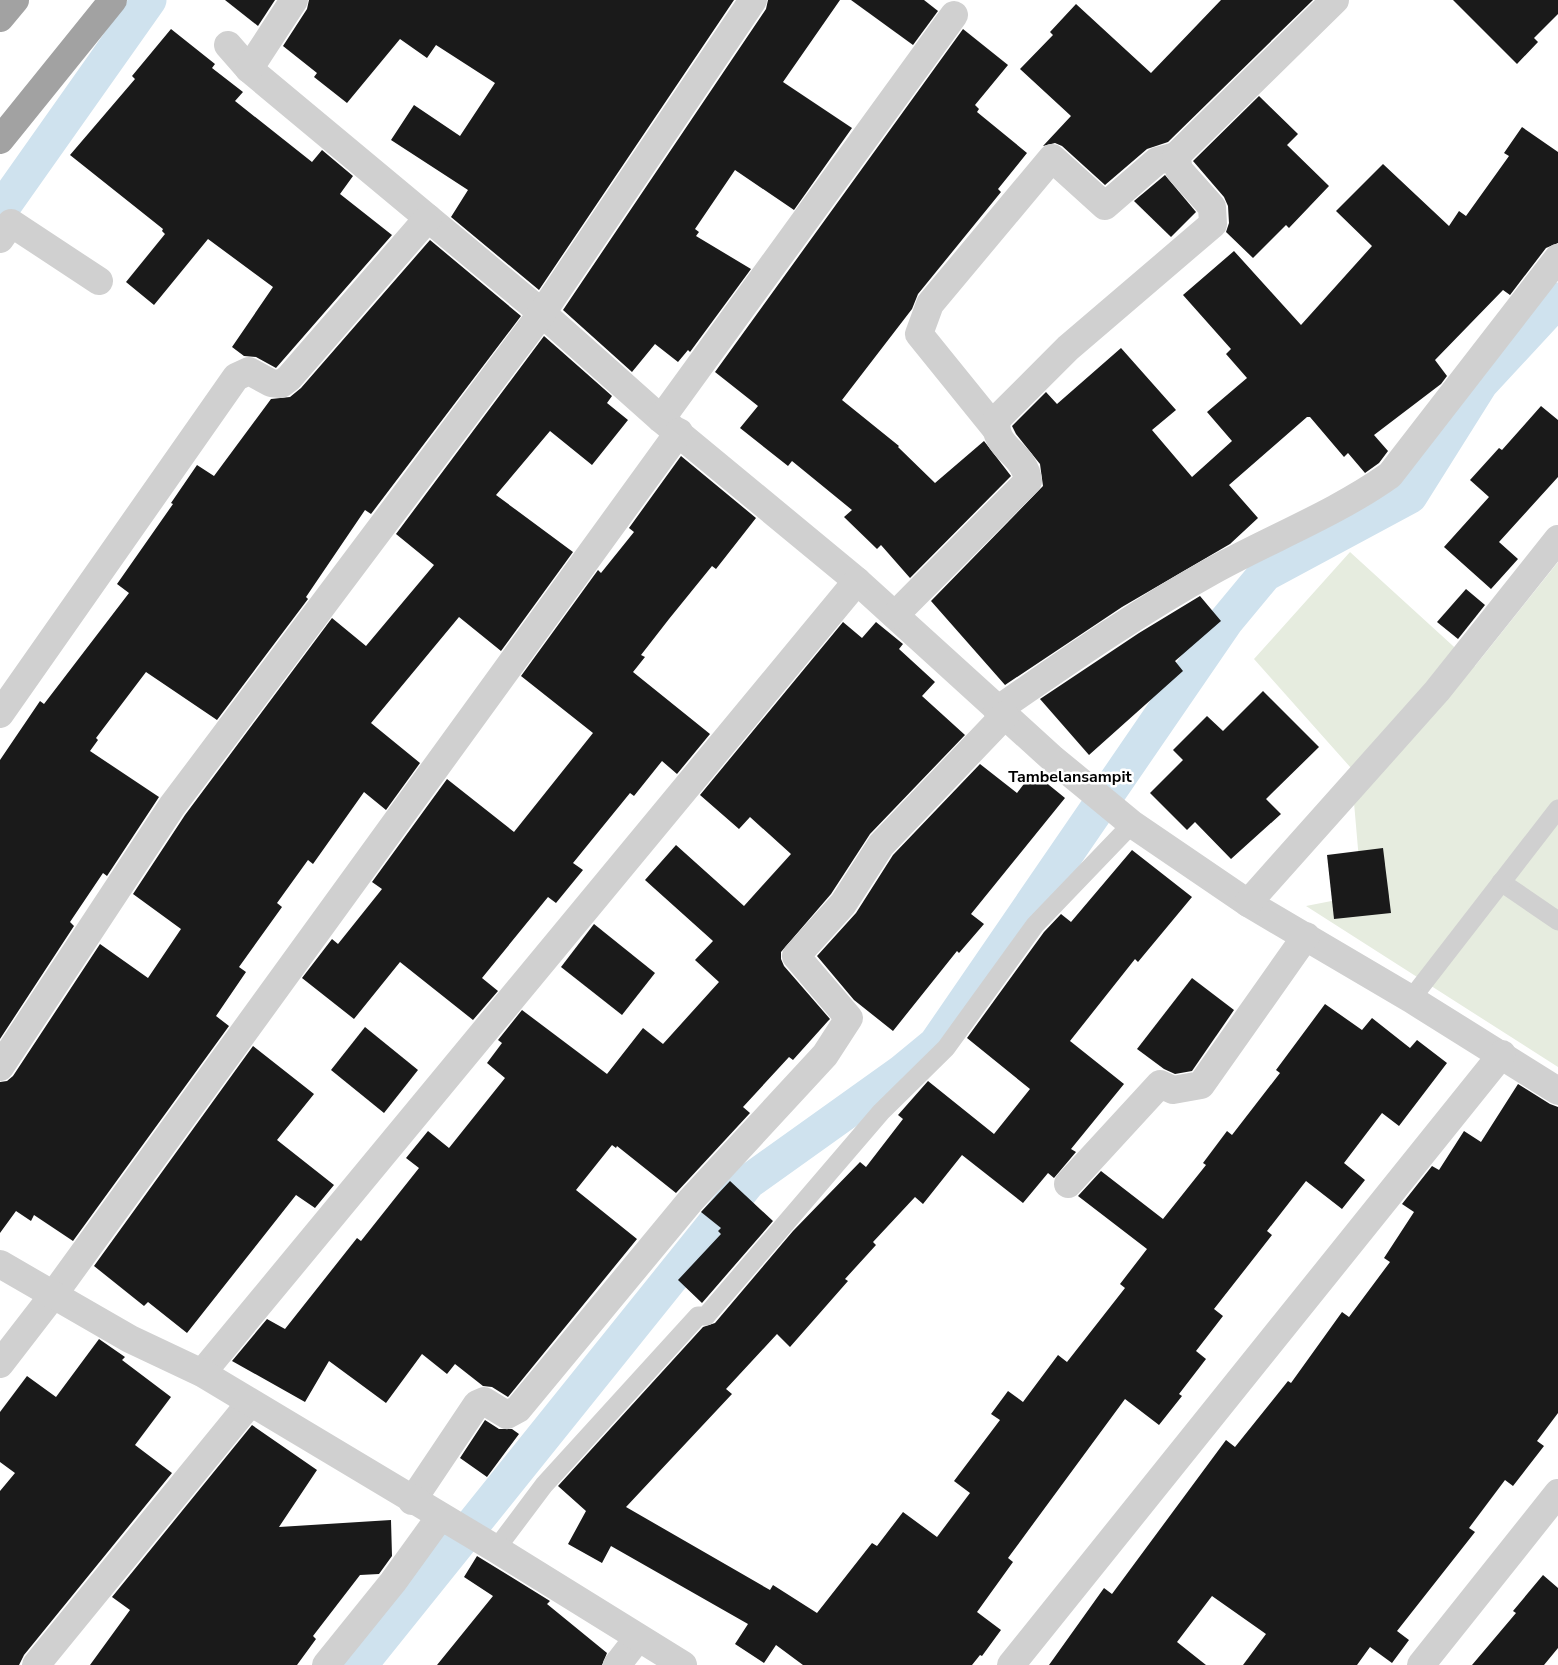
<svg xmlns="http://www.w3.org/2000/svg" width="1558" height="1665" viewBox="0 0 1558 1665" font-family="'Nunito Sans',sans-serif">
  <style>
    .green { fill: #e6ecdf }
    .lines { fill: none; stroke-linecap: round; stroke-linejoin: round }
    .canal { stroke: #cfe2ee; stroke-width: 35 }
    .building { fill: #1a1a1a }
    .service { stroke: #d0d0d0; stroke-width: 19 }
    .minor { stroke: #d0d0d0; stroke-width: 28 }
    .tertiary { stroke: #d0d0d0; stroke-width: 28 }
    .trunk { stroke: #a2a2a2; stroke-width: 28 }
    .labels { text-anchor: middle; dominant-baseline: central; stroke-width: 5; stroke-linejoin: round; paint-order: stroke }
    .quarter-label { font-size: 16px; font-weight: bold; fill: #000; stroke: #fff }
  </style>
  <rect width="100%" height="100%" fill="#fff"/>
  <!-- green -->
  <polygon class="green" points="1350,552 1475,666 1558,562 1558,1067 1306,906 1362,895 1351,768 1254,659"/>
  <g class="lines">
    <!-- canal -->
    <g class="canal">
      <polyline points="0,211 149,0"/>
      <polyline points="360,1665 748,1182 902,1072 936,1044 1226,621 1265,574 1410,496 1481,383 1558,300"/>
    </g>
  </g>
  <!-- building -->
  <g class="building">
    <polygon points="225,0 275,0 258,26"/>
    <polygon points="309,0 734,0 539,290 451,217 468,190 391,140 414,105 460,136 495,83 436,45 427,58 400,39 347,103 314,77 317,73 283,46 307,9"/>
    <polygon points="768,0 840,0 783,82 852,128 794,210 735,170 695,229 699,232 696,236 751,269 690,352 688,350 678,362 655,344 632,372 563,310 766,9"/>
    <polygon points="851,0 924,0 938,11 913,45"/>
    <polygon points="1221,0 1313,0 1168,142 1147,149 1105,185 1062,146 1055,143 1043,146 1071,116 1020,69 1053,35 1050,32 1076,4 1151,73"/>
    <polygon points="1453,0 1558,0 1558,14 1534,38 1538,42 1517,64"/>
    <polygon points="171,29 215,64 212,68 243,92 235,101 312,162 322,150 353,176 340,194 392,235 276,368 256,357 244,356 232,347 273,287 208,239 154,305 126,282 165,234 162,231 163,229 70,155 135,79 132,76"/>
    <polygon points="963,29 1008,65 975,105 979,109 977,112 1027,153 998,189 1001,192 918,294 912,309 842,400 899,446 898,447 935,483 984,441 1011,476 910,578 881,545 877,549 844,517 852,510 792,461 788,466 740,428 758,406 715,372"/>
    <polygon points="1259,96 1298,134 1287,145 1329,186 1289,228 1286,225 1253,258 1226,232 1229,223 1228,206 1224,197 1193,161"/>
    <polygon points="1522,127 1558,152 1558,243 1546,248 1510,295 1503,290 1435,360 1447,376 1441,384 1374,435 1388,451 1379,463 1365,473 1348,453 1344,457 1310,417 1307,417 1229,485 1258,518 1230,544 1122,607 1005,685 931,601 1043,486 1040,464 1016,434 1012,426 1046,392 1057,404 1121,348 1176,410 1152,430 1192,477 1232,441 1207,412 1247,378 1226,354 1231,349 1183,295 1234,251 1301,325 1372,246 1336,211 1383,164 1449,226 1459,211 1466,216 1509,156 1504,153"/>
    <polygon points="1165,175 1196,212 1171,237 1134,201"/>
    <polygon points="430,240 521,316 371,514 365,510 306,597 308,599 217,720 146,672 96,738 98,740 90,751 159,797 107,876 103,873 70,922 74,926 0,1039 0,760 40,701 44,704 129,593 117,584 173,504 171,503 197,465 214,476 271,399 290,397 301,388"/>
    <polygon points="544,336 612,396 607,403 628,420 592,465 550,431 496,495 573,552 501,651 459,617 371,723 420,763 386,810 364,792 313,864 308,860 277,903 282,907 239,967 246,972 216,1016 229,1026 73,1241 34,1215 31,1221 16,1211 0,1233 0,1082 7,1081 13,1076 100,944 148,978 181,929 133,894 185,815 332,618 366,646 434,565 396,534"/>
    <polygon points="1541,406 1558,420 1558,477 1499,542 1518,559 1491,589 1444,547 1489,497 1470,480 1499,448 1502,450"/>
    <polygon points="681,456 756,518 716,569 712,566 669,619 641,655 645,657 633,672 710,734 677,774 662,761 634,796 630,793 573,863 583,870 556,903 548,897 482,978 498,991 473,1020 400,962 354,1019 302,978 332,939 338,944 382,889 372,882 447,779 514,832 593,733 521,676 598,570 601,573 634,532 629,528"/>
    <polygon points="1466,589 1485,605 1458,639 1437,622"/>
    <polygon points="1200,596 1221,621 1175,661 1183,671 1089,755 1040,699 1139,633"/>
    <polygon points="843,622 862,638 876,622 903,644 899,649 935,682 922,696 965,735 870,834 831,894 781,952 781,959 784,966 830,1019 828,1021 793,1060 789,1057 743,1107 750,1113 676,1193 617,1146 616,1148 612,1145 576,1190 637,1239 508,1397 492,1387 483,1386 455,1364 447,1374 422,1354 386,1403 329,1361 305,1402 232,1361 267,1319 285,1329 357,1238 361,1241 419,1168 406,1158 428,1131 449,1148 505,1078 487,1063 502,1043 498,1040 522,1010 607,1074 643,1028 663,1044 719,982 695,960 713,941 645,880 676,845 744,906 791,854 750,817 739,829 700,795"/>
    <polygon points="1263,691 1319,747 1266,799 1281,814 1231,859 1195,822 1187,830 1150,793 1183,760 1173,750 1207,716 1223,731"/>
    <polygon points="980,764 1017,793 1033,772 1065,798 971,914 984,924 959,953 957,951 893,1031 854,1000 817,956 856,913 893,855"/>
    <polygon points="1383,848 1391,913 1334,919 1327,855"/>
    <polygon points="1132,850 1192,897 1138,962 1135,959 1070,1041 1124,1084 1071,1149 1076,1152 1054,1178 1048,1173 1023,1203 962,1155 923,1204 915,1197 873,1242 876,1245 845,1279 848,1281 790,1347 777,1334 726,1389 732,1394 626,1507 770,1590 773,1585 817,1613 872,1543 877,1546 903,1512 937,1537 970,1493 954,1481 1000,1420 991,1414 1008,1391 1023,1402 1058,1355 1067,1362 1125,1288 1120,1284 1147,1249 1078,1196 1101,1171 1163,1219 1206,1165 1203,1163 1227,1131 1232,1135 1280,1073 1276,1070 1325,1004 1362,1030 1372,1018 1410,1048 1417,1040 1447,1063 1399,1126 1382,1113 1344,1163 1365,1180 1342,1209 1306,1181 1267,1231 1272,1235 1214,1309 1223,1316 1196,1351 1206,1359 1179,1394 1182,1396 1159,1425 1125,1399 1008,1558 1013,1562 977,1612 1001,1630 982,1656 980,1655 972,1665 803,1665 776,1645 764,1663 735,1644 748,1624 611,1546 602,1563 568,1544 586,1511 558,1486 703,1327 715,1323 793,1231 825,1198 860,1162 866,1167 903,1119 898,1115 928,1081 994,1134 1030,1089 967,1038 1044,932 1061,914 1071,922"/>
    <polygon points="594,924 655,973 622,1015 561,967"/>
    <polygon points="1192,978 1234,1010 1192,1071 1175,1074 1164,1069 1137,1049"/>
    <polygon points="365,1027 418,1070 384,1113 331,1070"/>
    <polygon points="253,1046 314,1094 277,1140 334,1185 315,1208 296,1195 187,1333 148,1302 144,1306 94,1266"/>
    <polygon points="1518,1084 1550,1104 1558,1107 1558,1413 1537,1441 1544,1446 1513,1486 1505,1480 1469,1528 1475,1532 1397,1631 1409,1640 1392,1663 1370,1647 1357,1665 1243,1665 1266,1634 1212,1596 1177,1642 1206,1665 1049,1665 1104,1588 1112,1594 1226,1440 1235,1447 1288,1381 1291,1383 1342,1312 1349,1317 1390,1262 1384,1258 1414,1212 1402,1204 1432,1166 1439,1170 1464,1131 1481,1142"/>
    <polygon points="730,1181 773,1221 702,1303 678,1280 721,1234 718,1231 721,1228 701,1212"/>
    <polygon points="99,1339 125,1357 122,1360 171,1397 135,1445 172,1473 24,1655 19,1665 0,1665 0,1491 15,1473 0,1462 0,1412 27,1376 56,1397"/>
    <polygon points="485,1420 499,1429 512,1429 519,1434 487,1477 460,1458"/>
    <polygon points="252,1425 317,1470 279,1527 391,1520 392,1556 379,1574 360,1575 313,1636 316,1639 297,1665 90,1665 130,1610 112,1597"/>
    <polygon points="477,1556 550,1601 547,1604 607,1653 602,1665 437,1665 493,1596 464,1577"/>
    <polygon points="1543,1575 1558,1588 1558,1648 1544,1665 1472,1665 1516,1613 1513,1611"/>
  </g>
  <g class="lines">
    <!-- service -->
    <g class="service">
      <polyline points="1501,882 1558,921"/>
      <polyline points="1411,999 1558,809"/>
      <polyline points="496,1549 544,1485 698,1316 706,1316 881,1112 946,1048 1035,925 1132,824"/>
    </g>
    <!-- minor -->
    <g class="minor">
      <polyline points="228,45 249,69 542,313 661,419 857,581 1053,759 1132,824 1248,903 1411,999 1558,1091"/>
      <polyline points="249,69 294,0"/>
      <polyline points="0,239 11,223 99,281"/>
      <polyline points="661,419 954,15"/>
      <polyline points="995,428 919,334 930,304 1052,158 1105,206 1157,161 1176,156"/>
      <path d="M895,615l133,-134c-2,-28 -37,-33 -31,-62l71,-71 145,-124 -1,-17 -33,-37 -3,-14 159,-156"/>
      <path d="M997,710c71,-49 141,-98 217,-140 58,-32 121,-56 176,-95l168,-217"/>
      <polyline points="0,714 236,377 249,371 271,383 281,384 289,378 428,218"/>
      <polyline points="1248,903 1437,691 1558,539"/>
      <polyline points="0,1067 172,806 542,313 753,0"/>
      <polyline points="1068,1184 1160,1084 1173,1090 1201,1085 1306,936"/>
      <polyline points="0,1364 54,1294 679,432"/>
      <polyline points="202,1373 857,581"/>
      <polyline points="412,1501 477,1404 484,1401 507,1415 518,1409 691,1200 825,1055 849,1018 796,956 843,904 881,845 1005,715"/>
      <polyline points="36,1665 250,1403"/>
      <polyline points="326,1665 393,1582 440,1517"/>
      <polyline points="617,1665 638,1638"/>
      <polyline points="1011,1665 1502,1054"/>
      <polyline points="1421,1665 1558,1493"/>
    </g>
    <!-- tertiary -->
    <polyline class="tertiary" points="0,1264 130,1339 202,1373 496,1549 683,1665"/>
    <!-- trunk -->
    <g class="trunk">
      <polyline points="0,18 15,0"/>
      <polyline points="0,140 113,0"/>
    </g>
  </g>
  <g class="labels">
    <!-- quarter labels -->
    <g class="quarter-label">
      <text x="1070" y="777">Tambelansampit</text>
    </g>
  </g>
</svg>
